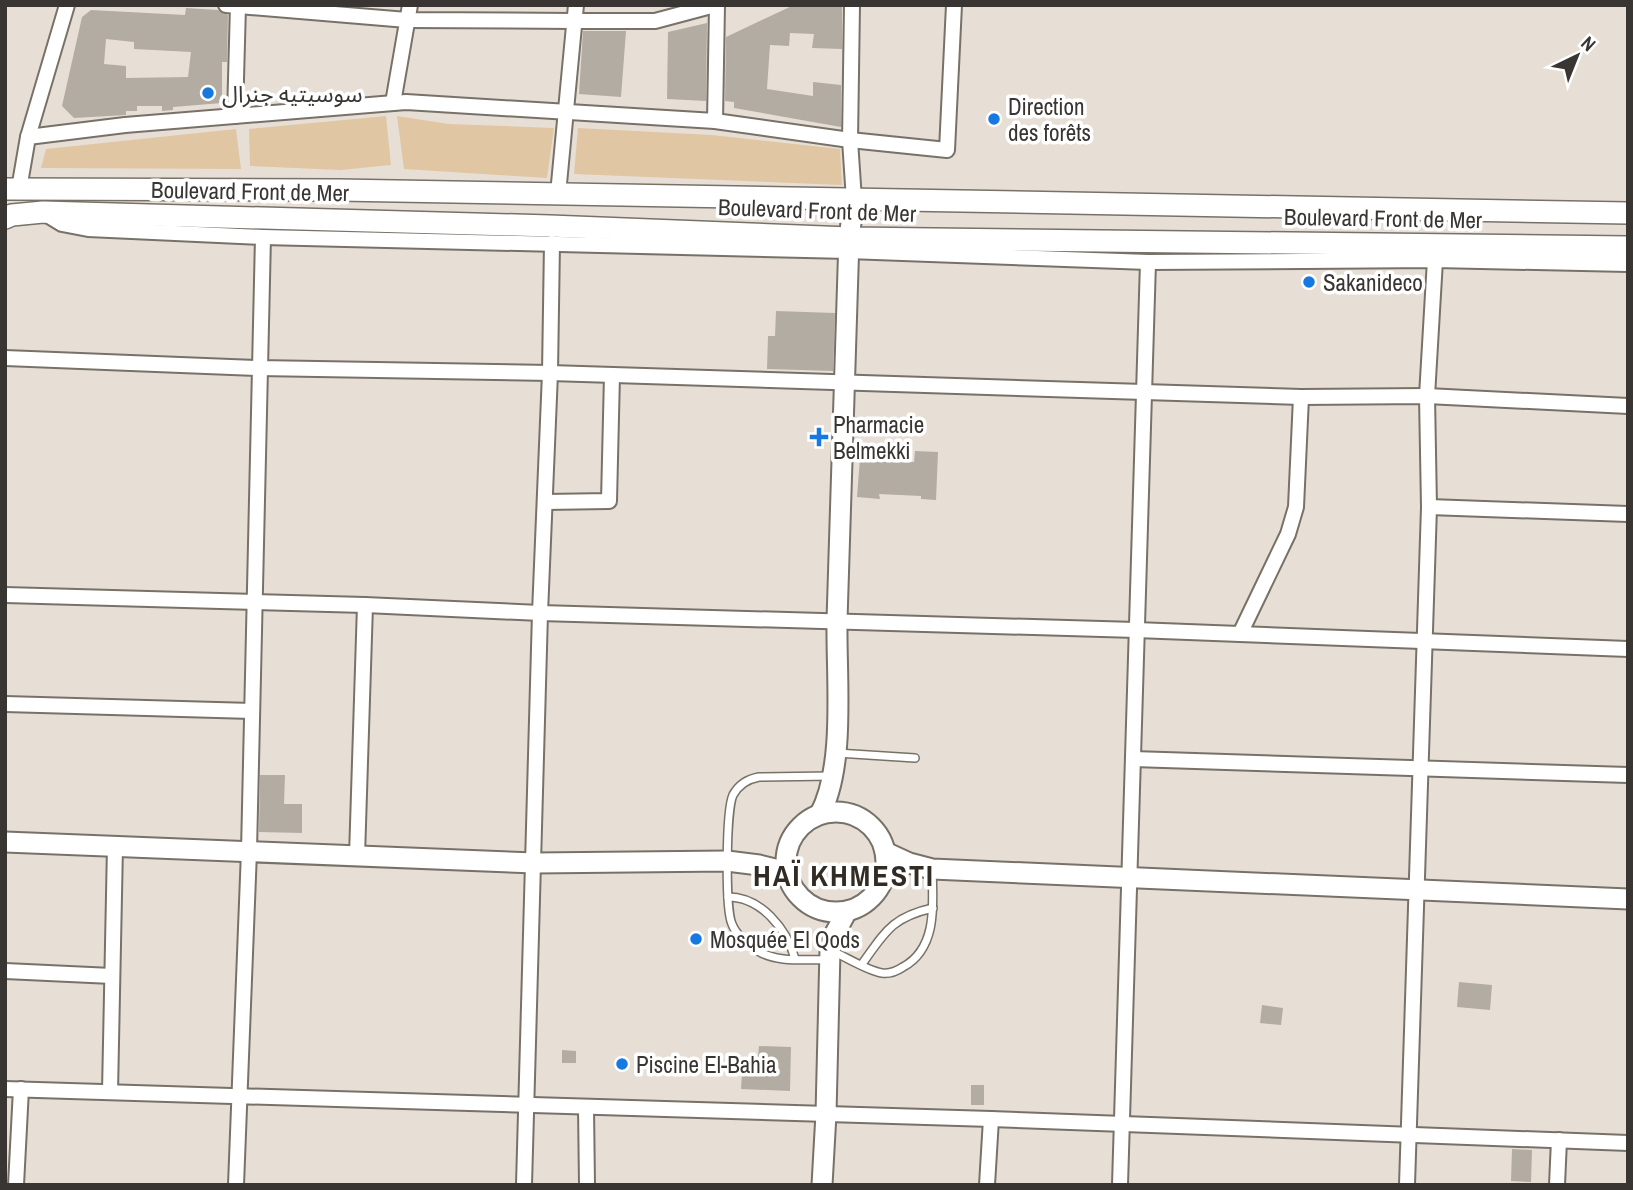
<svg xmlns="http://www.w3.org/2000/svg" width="1633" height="1190" viewBox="0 0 1633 1190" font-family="'Archivo Narrow','Noto Sans Arabic',sans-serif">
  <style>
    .green { fill: #e0c6a3 }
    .building { fill: #b3aca2; fill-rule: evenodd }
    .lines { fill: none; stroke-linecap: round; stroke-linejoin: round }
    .lane-casing { stroke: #777168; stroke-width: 10 }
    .street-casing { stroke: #777168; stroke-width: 18 }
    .secondary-casing { stroke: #777168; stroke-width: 23 }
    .primary-casing { stroke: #777168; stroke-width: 24 }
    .lane { stroke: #fff; stroke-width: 7 }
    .street { stroke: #fff; stroke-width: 14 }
    .secondary { stroke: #fff; stroke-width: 19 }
    .primary { stroke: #fff; stroke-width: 21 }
    .poi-dot { fill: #1579e1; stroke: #fff; stroke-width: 2.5 }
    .labels { text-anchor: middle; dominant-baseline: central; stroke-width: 7; stroke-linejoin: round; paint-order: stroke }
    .poi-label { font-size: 23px; fill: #383532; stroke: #fff; text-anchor: start }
    .street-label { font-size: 23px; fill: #383532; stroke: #fff }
    .district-label { font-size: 30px; font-weight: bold; letter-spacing: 2px; fill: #312b24; stroke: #fff }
  </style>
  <rect width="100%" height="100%" fill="#e7dfd5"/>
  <!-- green -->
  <g class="green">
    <polygon points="386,116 391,165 341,170 250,166 249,129"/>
    <polygon points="397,116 449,124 554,128 547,178 404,169"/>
    <polygon points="578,128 712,135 840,149 842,185 574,174"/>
    <polygon points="236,129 241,169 41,168 46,149"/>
  </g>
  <!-- building -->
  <g class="building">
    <polygon points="794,5 842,5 842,49 812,48 814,34 790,33 789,46 770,45 767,89 813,96 813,82 841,85 841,127 734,108 734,102 725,101 726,37"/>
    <path d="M186,8l32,2 10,5 -1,47h-5v41l-49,4v3l-11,1v-5h-25v5h-11v4l-52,3 -12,-12 20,-89 9,-7 94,5zM106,39l28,3v7l57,3 -3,25 -62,1v-12l-22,-2z"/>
    <polygon points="707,23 706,101 667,99 668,32"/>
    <polygon points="583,31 626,31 621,97 579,94"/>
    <polygon points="776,311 835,313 833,371 767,369 768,336 775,336"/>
    <polygon points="861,445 888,447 887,460 914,462 915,451 938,452 936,500 921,499 921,496 879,494 880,499 857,497"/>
    <polygon points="260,775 285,775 284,804 302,804 302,833 259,832"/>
    <polygon points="1459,982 1492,985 1490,1010 1457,1007"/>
    <polygon points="1262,1005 1283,1008 1281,1025 1260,1023"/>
    <polygon points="759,1046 791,1047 790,1091 741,1089 743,1057 758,1057"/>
    <polygon points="562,1050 576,1051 576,1063 562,1063"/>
    <rect x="971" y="1085" width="13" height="20"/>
    <polygon points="1512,1149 1532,1150 1531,1182 1511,1181"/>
  </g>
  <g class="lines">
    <!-- lane casing -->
    <g class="lane-casing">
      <g id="lane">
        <polyline points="837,753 915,758"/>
        <path d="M728,897c33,0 59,32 67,62"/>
        <path d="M832,951c14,6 36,20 50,22 7,1 15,-2 21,-6 35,-19 30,-64 29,-97"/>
        <path d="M828,960c-22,-1 -51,3 -70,-9 -9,-6 -22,-16 -26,-27 -7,-15 -6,-114 1,-129 6,-11 15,-16 26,-18l73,-1"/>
        <path d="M862,964c23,-32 30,-47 71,-56"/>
      </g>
    </g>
    <!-- street casing -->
    <g class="street-casing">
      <g id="street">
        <polyline points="226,5 407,20 575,21 655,21 715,5"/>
        <polyline points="852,5 850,140 854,200"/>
        <polyline points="393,103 410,5"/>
        <polyline points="235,116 238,5"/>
        <polyline points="715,121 717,5"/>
        <polyline points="28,137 67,5"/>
        <polyline points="19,189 28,137 125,125 406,102 715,121 850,140 947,150 954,5"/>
        <polyline points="558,194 576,5"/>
        <polyline points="44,213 62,224 88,229 263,237 848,251 1148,262 1435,260 1628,264"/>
        <polyline points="5,358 258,368 550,373 1301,397 1427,396 1628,406"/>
        <polyline points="545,502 609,501 612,375"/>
        <polyline points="1429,507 1628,514"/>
        <polyline points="5,595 365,605 540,613 1136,630 1628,649"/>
        <polyline points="1240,634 1288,534 1296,507 1301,397"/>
        <polyline points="5,704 252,711"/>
        <polyline points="1133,759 1628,775"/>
        <polyline points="357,856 365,605"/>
        <polyline points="5,971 112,976"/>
        <polyline points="5,1089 991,1119 1628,1143"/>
        <polyline points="110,1092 115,846"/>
        <polyline points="586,1108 587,1185"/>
        <polyline points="16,1185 21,1089"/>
        <polyline points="236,1185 249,851 263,237"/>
        <polyline points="524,1185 540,613 550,373 552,243"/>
        <polyline points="987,1185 991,1119"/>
        <polyline points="1120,1185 1148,262"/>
        <polyline points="1407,1185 1429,507 1427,396 1435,260"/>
        <polyline points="1557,1185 1559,1140"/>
      </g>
    </g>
    <!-- secondary casing -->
    <g class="secondary-casing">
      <g id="secondary">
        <circle cx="836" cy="862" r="50"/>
        <path d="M820,814c26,-49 16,-137 17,-194 3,-127 9,-254 12,-382l5,-38"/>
        <polyline points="5,842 535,863 727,861 759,865 787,872"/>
        <polyline points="885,852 909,863 932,869 1628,899"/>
        <polyline points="822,1185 826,1114 830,950 834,935 847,911"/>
      </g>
    </g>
    <!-- primary casing -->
    <g class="primary-casing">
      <g id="primary">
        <polyline points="5,189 339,190 1628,213"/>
        <polyline points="5,218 12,215 43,212 550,226 849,238 1628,247"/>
      </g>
    </g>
    <!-- lane -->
    <use href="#lane" class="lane"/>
    <!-- street -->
    <use href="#street" class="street"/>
    <!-- secondary -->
    <use href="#secondary" class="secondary"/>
    <!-- primary -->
    <use href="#primary" class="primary"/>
  </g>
  <!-- markers -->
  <g class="poi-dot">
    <circle cx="208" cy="93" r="7"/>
    <circle cx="994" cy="119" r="7"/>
    <circle cx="1309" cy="282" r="7"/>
    <path d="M815.5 426.5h7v7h7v7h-7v7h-7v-7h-7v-7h7z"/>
    <circle cx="696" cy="939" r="7"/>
    <circle cx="622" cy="1064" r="7"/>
  </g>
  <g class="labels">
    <!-- poi labels -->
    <g class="poi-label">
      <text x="222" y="93">سوسيتيه جنرال</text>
      <text x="1008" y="106">Direction<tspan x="1008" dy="26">des forêts</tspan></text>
      <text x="1323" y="282">Sakanideco</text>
      <text x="833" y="424">Pharmacie<tspan x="833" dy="26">Belmekki</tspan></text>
      <text x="710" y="939">Mosquée El Qods</text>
      <text x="636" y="1064">Piscine El-Bahia</text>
    </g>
    <!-- street labels -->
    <g class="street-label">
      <text transform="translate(250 191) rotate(1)">Boulevard Front de Mer</text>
      <text transform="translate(817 210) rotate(2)">Boulevard Front de Mer</text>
      <text transform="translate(1383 218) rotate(1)">Boulevard Front de Mer</text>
    </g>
    <!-- district labels -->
    <g class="district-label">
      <text x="844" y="875">HAÏ KHMESTI</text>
    </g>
  </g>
  <!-- border -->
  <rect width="1633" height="1190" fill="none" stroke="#383532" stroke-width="14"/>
  <!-- north arrow -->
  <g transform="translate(1577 56) rotate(43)" stroke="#ffffff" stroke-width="5" paint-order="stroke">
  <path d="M0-5L12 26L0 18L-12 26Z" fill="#383532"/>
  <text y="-10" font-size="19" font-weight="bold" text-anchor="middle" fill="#383532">N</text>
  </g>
</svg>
